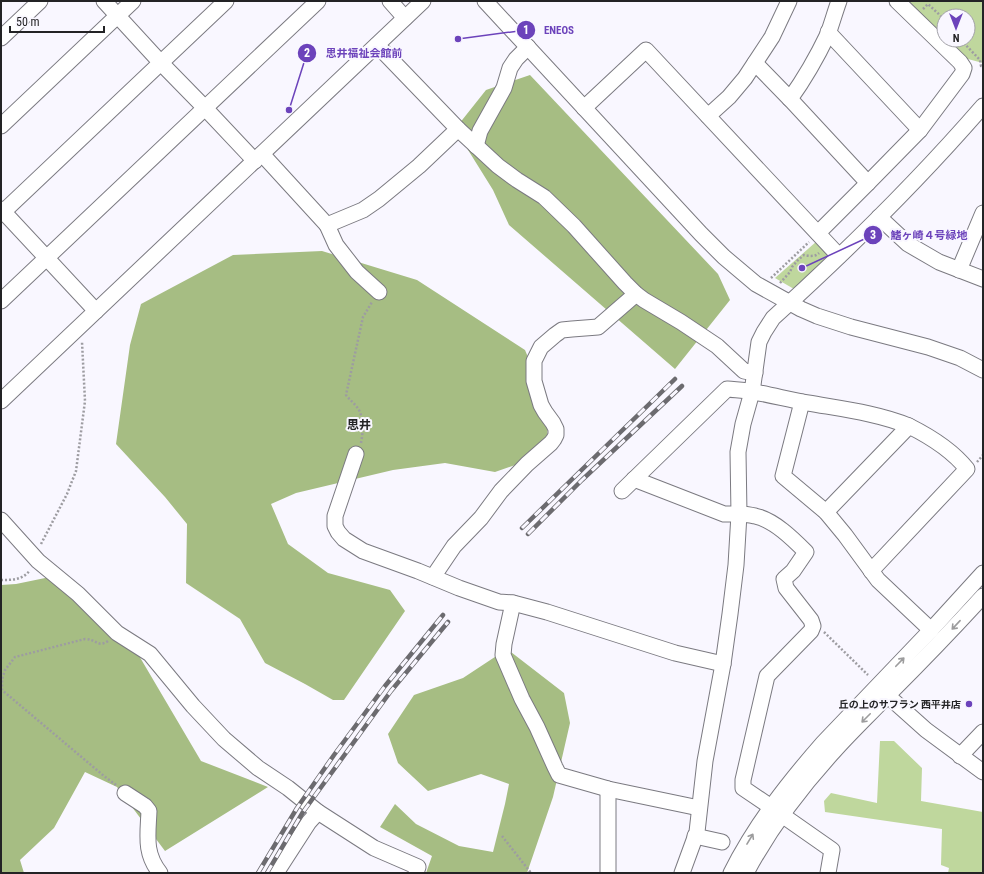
<svg xmlns="http://www.w3.org/2000/svg" width="984" height="874" viewBox="0 0 984 874" font-family="'Roboto Condensed','Noto Sans JP',sans-serif">
  <style>
    .green { fill: #bfd79d }
    .forest { fill: #a6bd83 }
    .lines { fill: none; stroke-linecap: round; stroke-linejoin: round }
    .minor-casing { stroke: #7b7a81; stroke-width: 17 }
    .path { stroke: #9d9ca1; stroke-width: 2.5; stroke-dasharray: 2 2; stroke-linecap: butt }
    .minor { stroke: #fff; stroke-width: 15 }
    .rail-casing { stroke: #6c6b6f; stroke-width: 4.5 }
    .rail { stroke: #f9f7ff; stroke-width: 3; stroke-dasharray: 9; stroke-linecap: butt }
    .oneway { stroke: #9c9c9d }
    .poi-dot { fill: #6c43bb; stroke: #f9f7ff; stroke-width: 1.5 }
    .labels { text-anchor: middle; dominant-baseline: central; stroke-width: 4; stroke-linejoin: round; paint-order: stroke }
    .poi-label { font-size: 10px; font-weight: bold; fill: #232325; stroke: #f9f7ff; text-anchor: end }
    .quarter-label { font-size: 12px; font-weight: bold; fill: #232325; stroke: #f9f7ff }
    .leader { fill: none; stroke: #6c43bb; stroke-width: 1.5 }
    .callout-dot { fill: #6c43bb; stroke: #f9f7ff; stroke-width: 1.5 }
    .mark-label { font-size: 12px; text-anchor: middle; font-weight: bold; fill: #fff }
    .callout-label { font-size: 11px; text-anchor: middle; font-weight: bold; fill: #6c43bb; stroke: #f9f7ff; stroke-width: 4; stroke-linejoin: round; paint-order: stroke }
  </style>
  <rect width="100%" height="100%" fill="#f9f7ff"/>
  <!-- green -->
  <g class="green">
    <polygon points="907,1 983,1 983,63 964,58 946,40 968,40 968,16 944,16 944,38"/>
    <polygon points="817,241 828,250 829,258 794,289 775,278"/>
    <polygon points="880,741 894,741 922,768 921,801 983,812 983,873 948,873 949,868 941,865 942,829 825,812 824,801 831,793 877,803"/>
  </g>
  <!-- forest -->
  <g class="forest">
    <polygon points="530,75 718,274 730,300 675,369 509,225 493,190 455,129 486,90"/>
    <polygon points="322,251 417,280 525,350 548,405 547,454 495,472 445,463 393,470 296,493 271,504 288,544 328,573 390,590 405,611 344,700 333,700 305,684 265,663 240,619 186,583 187,524 165,497 116,444 130,345 141,304 233,255"/>
    <polygon points="50,577 138,654 201,761 268,787 165,851 117,787 85,772 54,828 20,860 24,873 1,873 1,585 16,584"/>
    <polygon points="507,649 564,693 570,723 553,797 527,873 426,873 432,856 380,827 395,804 416,824 459,846 493,852 505,804 509,784 481,774 428,791 398,763 388,734 414,695 463,678"/>
  </g>
  <g class="lines">
    <!-- minor casing -->
    <g class="minor-casing">
      <g id="minor">
        <polyline points="104,1 161,63 205,108 255,161"/>
        <polyline points="390,1 405,18"/>
        <polyline points="485,1 701,234 724,257 756,284 801,309 817,316 851,327 928,347 960,358 983,370"/>
        <polyline points="828,32 920,130"/>
        <polyline points="1,38 40,1"/>
        <polyline points="377,45 458,129 498,166 517,180 544,197 574,226 625,283 636,294 644,300 681,322 717,346 744,371 755,373"/>
        <polyline points="755,63 790,99 868,183"/>
        <path d="M790,99c15,-21 27,-42 38,-65 4,-11 7,-22 11,-33"/>
        <polyline points="584,108 646,50 839,256"/>
        <polyline points="708,116 729,97 745,78 772,37 789,1"/>
        <polyline points="1,126 133,1"/>
        <polyline points="476,146 480,131 504,88 510,68 516,59 528,47"/>
        <polyline points="262,154 327,225 363,210 379,199 419,166 458,129"/>
        <polyline points="1,209 96,311"/>
        <polyline points="1,214 226,1"/>
        <polyline points="879,217 908,244 939,262 983,279"/>
        <polyline points="327,225 336,245 357,272 379,292"/>
        <polyline points="818,233 868,183 920,130 962,74 964,68 960,62 897,1"/>
        <polyline points="959,270 983,213"/>
        <polyline points="1,301 318,1"/>
        <polyline points="1,401 423,1"/>
        <polyline points="802,402 783,476 826,512 845,535 878,580 931,630"/>
        <polyline points="356,454 335,516 335,526 338,532 344,539 363,551 418,571 459,588 499,602 513,603 547,612 675,653 723,664"/>
        <path d="M634,479l90,35c10,0 21,-1 31,2 19,4 38,23 51,36l-13,19 -9,8 2,9 25,32 2,6 -2,5 -44,45 -24,104v8l28,19"/>
        <path d="M622,491l105,-102c9,1 18,1 27,3 18,3 36,8 54,11 34,6 69,10 101,23"/>
        <path d="M826,512l83,-86c22,11 43,24 58,43l-96,102"/>
        <polyline points="1,520 38,561 78,594 117,633 150,654 193,706 224,739 258,768 288,788 318,812 374,848 418,867 416,873"/>
        <polyline points="433,577 454,546 481,518 501,491 527,464 551,443 554,439 556,435 556,429 553,423 545,412 541,405 534,381 534,361 541,347 555,335 562,330 572,329 598,327 636,294"/>
        <polyline points="513,603 504,644 503,655 522,699 537,727 555,767 559,775 608,789 699,808"/>
        <polyline points="888,696 926,730 983,772"/>
        <polyline points="960,756 983,732"/>
        <polyline points="608,789 608,873"/>
        <path d="M125,793l20,13 4,5c-1,24 -5,42 11,62"/>
        <polyline points="782,815 832,850 828,873"/>
        <polyline points="695,836 722,842"/>
        <polyline points="276,873 309,822 318,812"/>
        <path d="M682,873l15,-41 8,-71 18,-97 7,-50 6,-49 3,-51 -1,-62 5,-28 9,-32 7,-50 5,-10 9,-14c74,-67 145,-137 210,-212"/>
        <path d="M731,873c24,-48 57,-90 92,-130l108,-113 52,-57"/>
        <path d="M746,873c24,-45 55,-86 89,-123 17,-19 35,-36 53,-55 32,-32 64,-65 95,-99"/>
      </g>
    </g>
    <!-- path -->
    <g class="path">
      <polyline points="923,9 928,4 944,19"/>
      <polyline points="961,40 980,60 981,66 983,65"/>
      <polyline points="771,278 809,242"/>
      <path d="M780,283l10,-11 2,-5 6,-7 6,-5c5,1 11,2 15,-2"/>
      <path d="M361,443c2,-11 3,-22 -2,-33 -3,-5 -9,-10 -13,-15l17,-78 9,-15"/>
      <polyline points="977,462 983,455"/>
      <polyline points="41,544 67,494 76,471 85,401 82,342"/>
      <path d="M1,580c11,0 22,0 29,-10"/>
      <polyline points="824,632 868,675"/>
      <path d="M108,641c-10,7 -12,-2 -23,-2l-70,18 -10,13 -3,9v11l102,86 12,9"/>
      <polyline points="502,836 531,873"/>
    </g>
    <!-- minor -->
    <use href="#minor" class="minor"/>
    <!-- rail casing -->
    <g class="rail-casing">
      <g id="rail">
        <polyline points="522,528 675,379"/>
        <polyline points="528,534 582,480 682,386"/>
        <polyline points="258,873 297,808 334,755 385,686 443,615"/>
        <polyline points="267,873 303,812 391,691 448,622"/>
      </g>
    </g>
    <!-- rail -->
    <use href="#rail" class="rail"/>
  </g>
  <!-- one-way arrows -->
  <defs><path id="oneway-shaft" d="M-6 0H5M1.5-3L5.5 0L1.5 3" fill="none" stroke-width="1.6" stroke-linecap="round" stroke-linejoin="round"/></defs>
  <g class="oneway">
    <use href="#oneway-shaft" transform="translate(956 625) rotate(133)"/>
    <use href="#oneway-shaft" transform="translate(900 662) rotate(-46)"/>
    <use href="#oneway-shaft" transform="translate(866 718) rotate(135)"/>
    <use href="#oneway-shaft" transform="translate(750 839) rotate(-59)"/>
  </g>
  <!-- markers -->
  <circle class="poi-dot" cx="969" cy="704" r="4"/>
  <g class="labels">
    <!-- poi labels -->
    <g class="poi-label">
      <text x="961" y="704">丘の上のサフラン 西平井店</text>
    </g>
    <!-- quarter labels -->
    <g class="quarter-label">
      <text x="359" y="425">思井</text>
    </g>
  </g>
  <!-- callouts -->
  <path class="leader" d="M458 39L526 30M289 110L307 53M802 268L873 235"/>
  <g class="callout-dot">
    <circle cx="458" cy="39" r="4"/>
    <circle cx="289" cy="110" r="4"/>
    <circle cx="802" cy="268" r="4"/>
    <circle cx="526" cy="30" r="10"/>
    <circle cx="307" cy="53" r="10"/>
    <circle cx="873" cy="235" r="10"/>
  </g>
  <g class="mark-label">
    <text x="526" y="34">1</text>
    <text x="307" y="57">2</text>
    <text x="873" y="239">3</text>
  </g>
  <g class="callout-label">
    <text x="559" y="34">ENEOS</text>
    <text x="364" y="57">思井福祉会館前</text>
    <text x="929" y="239">鰭ヶ崎４号緑地</text>
  </g>
  <!-- border -->
  <rect width="984" height="874" fill="none" stroke="#232325" stroke-width="4"/>
  <!-- north arrow -->
  <g transform="translate(956 28) rotate(180)"><circle r="19" fill="#f9f7ff" stroke="#a3a2a8"/>
  <path d="M0-3L7 15L0 10L-7 15Z" fill="#6c43bb"/>
  <text y="-6" font-size="11" font-weight="bold" text-anchor="middle" fill="#232325">N</text>
  </g>
  <!-- scale -->
  <path d="M10 26v6h94v-6" fill="none" stroke="#232325" stroke-width="2"/>
  <text x="16" y="26" font-size="12" fill="#232325" stroke="#f9f7ff" stroke-width="3" paint-order="stroke">50 m</text>
</svg>
